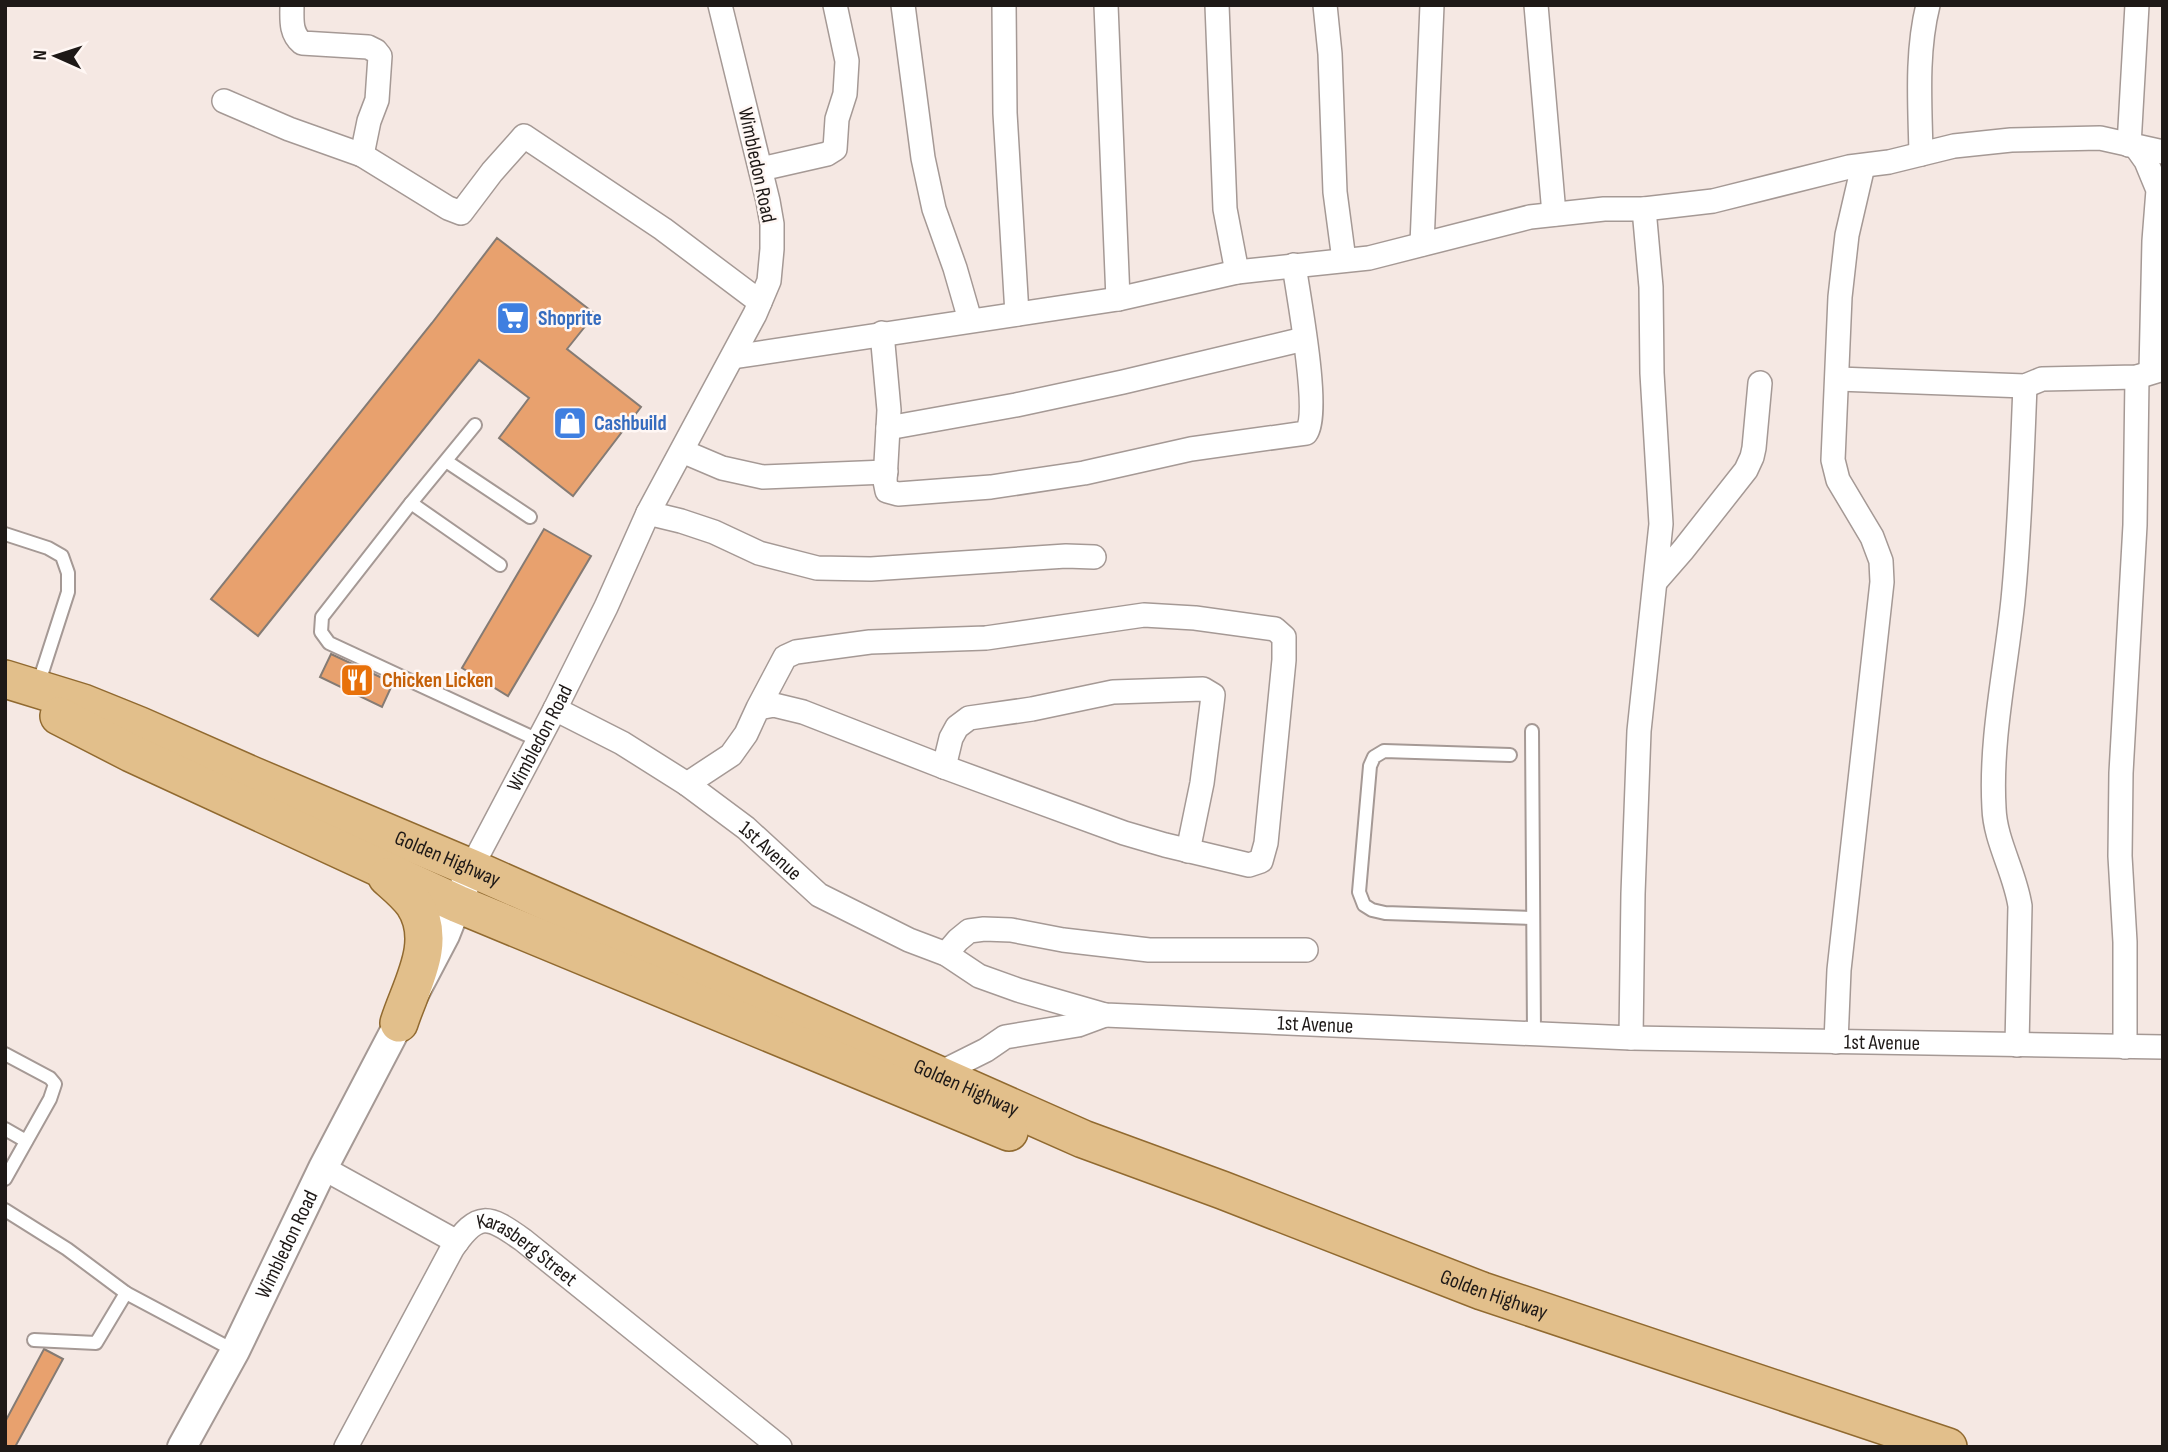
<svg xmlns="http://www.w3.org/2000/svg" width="2168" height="1452" viewBox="0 0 2168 1452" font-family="'Sofia Sans Condensed',sans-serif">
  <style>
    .building { fill: #e8a16e; stroke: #857b74; stroke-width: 2 }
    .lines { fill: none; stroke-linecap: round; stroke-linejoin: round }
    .service-casing { stroke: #a59995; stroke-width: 16 }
    .minor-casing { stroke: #a59995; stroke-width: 26 }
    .tertiary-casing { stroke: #a59995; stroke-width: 32 }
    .primary-casing { stroke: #916a30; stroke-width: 40 }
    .service { stroke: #fff; stroke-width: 12 }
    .minor { stroke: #fff; stroke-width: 23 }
    .tertiary { stroke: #fff; stroke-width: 28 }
    .primary { stroke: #e2bf8b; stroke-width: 37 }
    .labels { text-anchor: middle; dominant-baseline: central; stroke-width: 5; stroke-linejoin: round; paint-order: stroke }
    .street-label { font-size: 21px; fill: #1e1917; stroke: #fff7f4 }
    .shop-label { font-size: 21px; font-weight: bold; fill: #366cbe; stroke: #fff7f4; text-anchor: start }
    .food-label { font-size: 21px; font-weight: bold; fill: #c56008; stroke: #fff7f4; text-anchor: start }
  </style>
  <rect width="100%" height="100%" fill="#f5e8e3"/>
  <!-- building -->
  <g class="building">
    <polygon points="497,238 595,314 567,349 641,407 573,496 499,438 529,398 479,360 258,636 211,599 432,323"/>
    <polygon points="544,529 591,556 508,696 462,668"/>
    <polygon points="331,654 393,683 382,707 320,677"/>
    <polygon points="44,1349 63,1359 15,1447 5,1447 5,1422"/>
  </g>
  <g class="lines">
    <!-- service casing -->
    <g class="service-casing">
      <g id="service">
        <polyline points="446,461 530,517"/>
        <polyline points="411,503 475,425"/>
        <polyline points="5,534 48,548 62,556 68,573 68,592 38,685"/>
        <polyline points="500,565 411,503 322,617 321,632 329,643 538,740"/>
        <polyline points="1532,731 1534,1034"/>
        <polyline points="1510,755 1384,751 1374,757 1370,766 1359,892 1364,905 1372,910 1385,913 1533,918"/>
        <polyline points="5,1054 50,1078 55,1084 50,1099 5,1179"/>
        <polyline points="5,1129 26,1141"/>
        <polyline points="5,1210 67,1249 126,1293 235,1351"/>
        <polyline points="34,1340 96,1343 126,1293"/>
      </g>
    </g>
    <!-- minor casing -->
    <g class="minor-casing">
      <g id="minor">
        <path d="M292,5c0,14 -2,28 10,38l66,4 8,4 4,5 -3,44 -8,21 -7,34"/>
        <polyline points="903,5 923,158 934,209 955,268 970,320"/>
        <polyline points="1004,5 1005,113 1017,314"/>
        <polyline points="1106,5 1118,299"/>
        <polyline points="1217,5 1225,209 1237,272"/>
        <polyline points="1325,5 1330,54 1335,192 1344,260"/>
        <polyline points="1536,5 1554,214"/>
        <polyline points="224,101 289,129 362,155 448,208 461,213 492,172 524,136 663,229 760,302"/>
        <polyline points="2129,145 2137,5"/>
        <polyline points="2136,147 2146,161 2158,190 2154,241 2151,371"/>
        <path d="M1921,154c-1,-49 -5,-101 7,-149"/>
        <polyline points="761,169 827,154 835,149 837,119 845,94 847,61 835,5"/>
        <polyline points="1422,244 1432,5"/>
        <path d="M882,333l7,77 -4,71 2,10 11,3 93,-7 93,-14 107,-24 115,-16c15,-20 -8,-139 -12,-168"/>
        <polyline points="733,357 1118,299 1237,272 1369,258 1530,217 1604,209 1644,209 1713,201 1849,167 1889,162 1954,146 2011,140 2100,138 2163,152"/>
        <polyline points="1838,379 2025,386 2042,379 2137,377 2163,369"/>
        <polyline points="888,428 1016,405 1123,382 1304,339"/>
        <polyline points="682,451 722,468 763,477 886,472"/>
        <polyline points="648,513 681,521 714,532 759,553 817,568 871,569 1066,556 1094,557"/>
        <polyline points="1656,581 1683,550 1746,470 1752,457 1754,448 1760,383"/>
        <path id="s1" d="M555,709l67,34 65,41 59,44 73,67 90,45 37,14 33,22 39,14 87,25 526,23 532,9"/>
        <polyline points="944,767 951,738 957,727 969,718 1032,709 1113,692 1203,689 1213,695 1212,704 1202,783 1188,851"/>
        <polyline points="687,784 731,755 746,734 758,708 774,705 803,712 944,767 1124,833 1165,845 1249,865 1261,861 1266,843 1284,660 1284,637 1275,629 1195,618 1144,615 986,638 870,642 796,652 785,657 758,708"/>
        <path id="s2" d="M471,868l84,-159 51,-102 42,-94 107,-199 14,-33 3,-32v-25l-4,-23 -48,-196"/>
        <polyline points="946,954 958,940 969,931 984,929 1011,930 1063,940 1149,950 1306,950"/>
        <polyline points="1631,1038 1633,894 1639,731 1661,524 1652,373 1651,287 1644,209"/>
        <polyline points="1836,1042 1839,970 1882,582 1881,561 1872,537 1838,480 1833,460 1840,297 1847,235 1863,166"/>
        <path d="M2017,1045l3,-139c-5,-34 -25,-65 -26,-98 -4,-69 12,-139 19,-208 7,-71 9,-142 12,-214"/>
        <polyline points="2125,1047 2125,942 2120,856 2121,773 2135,525 2137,377"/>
        <polyline points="938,1074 986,1050 1005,1037 1078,1025 1105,1015"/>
        <polyline points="323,1168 457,1242"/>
        <path id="s3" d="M346,1447l106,-198c26,-38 36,-34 71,-9l257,207"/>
      </g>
    </g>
    <!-- tertiary casing -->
    <g class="tertiary-casing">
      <g id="tertiary">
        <path id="s4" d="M182,1447l53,-96 88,-183 122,-233 19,-48"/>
      </g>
    </g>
    <!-- primary casing -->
    <g class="primary-casing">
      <g id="primary">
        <path id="s5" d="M5,679l78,24 57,23 111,49 220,93 612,271 139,51 260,101 466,156"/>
        <polyline points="59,716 131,753 458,904 1009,1132"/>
        <path d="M387,877c9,8 20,17 27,27 25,38 -3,81 -15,119"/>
      </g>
    </g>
    <!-- service -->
    <use href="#service" class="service"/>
    <!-- minor -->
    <use href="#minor" class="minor"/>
    <!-- tertiary -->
    <use href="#tertiary" class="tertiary"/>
    <!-- primary -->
    <use href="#primary" class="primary"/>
  </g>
  <!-- icons -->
  <defs>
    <g id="supermarket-square" transform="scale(1.75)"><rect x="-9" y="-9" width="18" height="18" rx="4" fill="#3f7fe0" stroke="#fff7f4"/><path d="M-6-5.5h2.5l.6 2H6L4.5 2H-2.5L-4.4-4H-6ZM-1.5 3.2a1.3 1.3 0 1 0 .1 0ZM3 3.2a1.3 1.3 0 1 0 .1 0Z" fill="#fff"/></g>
    <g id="shop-square" transform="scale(1.75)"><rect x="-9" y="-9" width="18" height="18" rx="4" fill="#3f7fe0" stroke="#fff7f4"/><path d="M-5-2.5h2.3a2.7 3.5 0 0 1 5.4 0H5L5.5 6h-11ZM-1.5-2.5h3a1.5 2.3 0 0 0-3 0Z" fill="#fff"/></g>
    <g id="restaurant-square" transform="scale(1.75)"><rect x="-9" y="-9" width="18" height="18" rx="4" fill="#e8710a" stroke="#fff7f4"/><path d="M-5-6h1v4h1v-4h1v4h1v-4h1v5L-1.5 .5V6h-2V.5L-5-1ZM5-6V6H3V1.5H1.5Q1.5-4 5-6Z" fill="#fff"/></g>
  </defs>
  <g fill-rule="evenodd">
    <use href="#supermarket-square" x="513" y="318"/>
    <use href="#shop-square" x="570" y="423"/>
    <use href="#restaurant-square" x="357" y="680"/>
  </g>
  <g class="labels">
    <!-- street labels -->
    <g class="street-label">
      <text transform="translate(757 165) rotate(78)">Wimbledon Road</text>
      <text stroke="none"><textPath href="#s2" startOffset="147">Wimbledon Road</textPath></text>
      <text stroke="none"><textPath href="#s1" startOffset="259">1st Avenue</textPath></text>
      <text stroke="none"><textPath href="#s5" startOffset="478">Golden Highway</textPath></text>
      <text stroke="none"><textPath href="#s1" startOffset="847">1st Avenue</textPath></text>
      <text stroke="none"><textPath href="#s1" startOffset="1414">1st Avenue</textPath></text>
      <text stroke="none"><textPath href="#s5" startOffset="1045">Golden Highway</textPath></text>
      <text stroke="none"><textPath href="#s4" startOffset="228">Wimbledon Road</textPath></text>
      <text stroke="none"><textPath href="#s3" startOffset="320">Karasberg Street</textPath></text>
      <text stroke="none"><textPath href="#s5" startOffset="1612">Golden Highway</textPath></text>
    </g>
    <!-- shop labels -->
    <g class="shop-label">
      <text x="538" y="318">Shoprite</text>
      <text x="594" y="423">Cashbuild</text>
    </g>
    <!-- food labels -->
    <g class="food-label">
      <text x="382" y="680">Chicken Licken</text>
    </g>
  </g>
  <!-- border -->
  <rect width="2168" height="1452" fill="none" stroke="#1e1917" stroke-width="14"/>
  <!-- north arrow -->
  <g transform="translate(56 56) rotate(273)" stroke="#fff7f4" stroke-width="5" paint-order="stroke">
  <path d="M0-5L12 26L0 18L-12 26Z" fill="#1e1917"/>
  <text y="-10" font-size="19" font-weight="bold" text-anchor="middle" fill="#1e1917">N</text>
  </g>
</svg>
